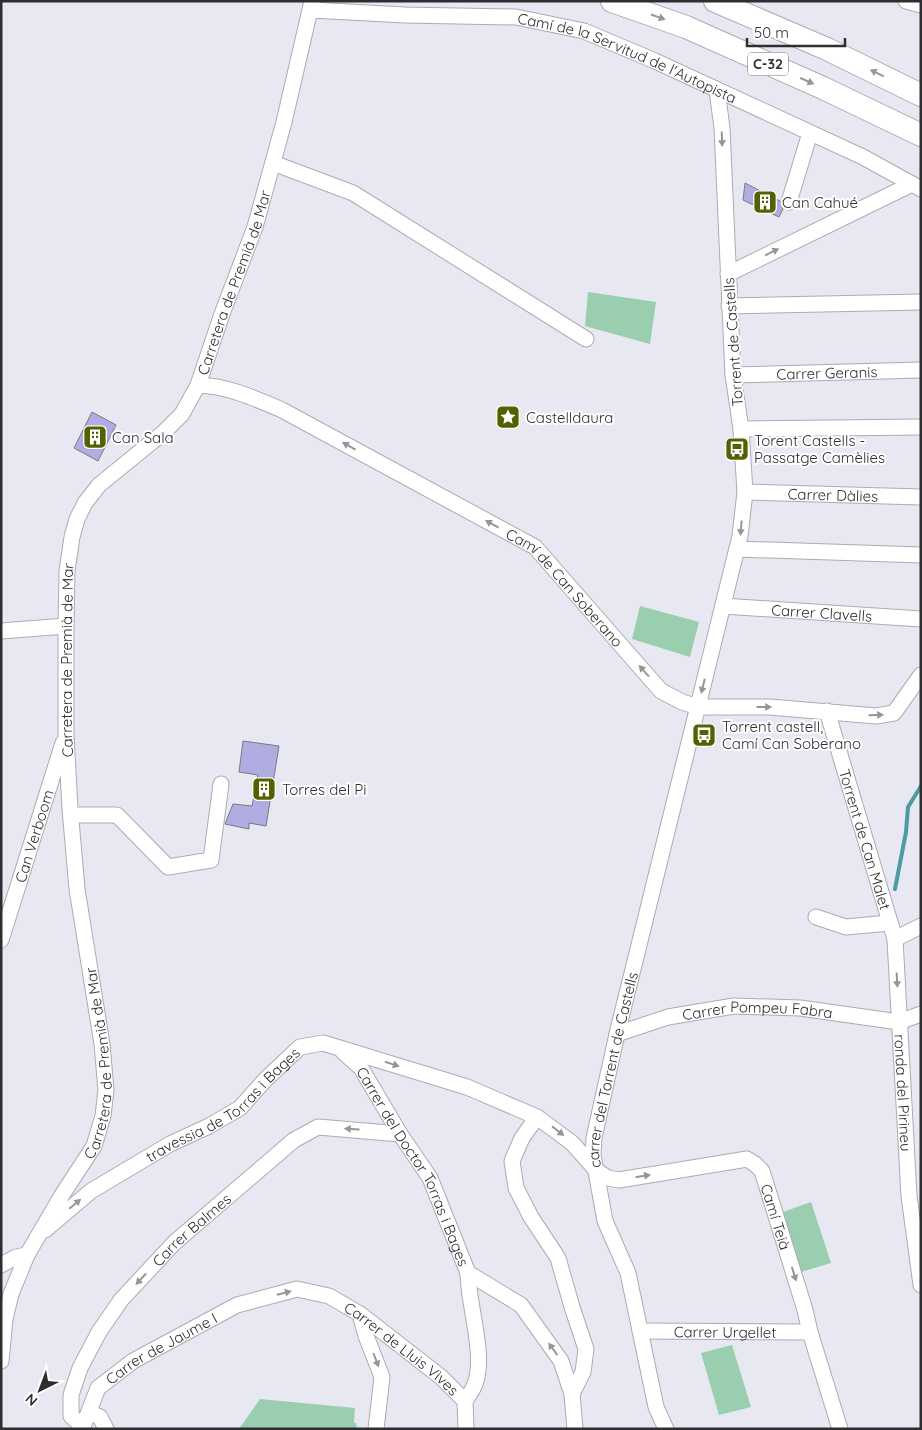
<svg xmlns="http://www.w3.org/2000/svg" width="922" height="1430" viewBox="0 0 922 1430" font-family="Quicksand,sans-serif">
  <style>
    .green { fill: #99ceae }
    .lines { fill: none; stroke-linecap: round; stroke-linejoin: round }
    .stream { stroke: #4f9ba2; stroke-width: 4 }
    .building { fill: #b0ade2; stroke: #797982 }
    .minor-casing { stroke: #acabb5; stroke-width: 17 }
    .highway-casing { stroke: #acabb5; stroke-width: 24 }
    .minor { stroke: #fff; stroke-width: 15 }
    .highway { stroke: #fff; stroke-width: 22 }
    .oneway { fill: #969698 }
    .labels { text-anchor: middle; dominant-baseline: central; stroke-width: 4; stroke-linejoin: round; paint-order: stroke }
    .shield { fill: #fff; stroke: #6d6d6f; stroke-width: 1 }
    .shield-label { font-size: 14px; font-weight: bold; fill: #2e2e31 }
    .street-label { font-size: 15px; fill: #2e2e31; stroke: #fff }
    .poi-label { font-size: 15px; fill: #2e2e31; stroke: #fff; text-anchor: start }
  </style>
  <rect width="100%" height="100%" fill="#e8e8f2"/>
  <!-- green -->
  <g class="green">
    <polygon points="588,292 656,302 650,344 585,326"/>
    <polygon points="640,606 699,622 690,657 632,639"/>
    <polygon points="811,1202 831,1263 801,1272 783,1212"/>
    <polygon points="732,1345 751,1407 719,1415 701,1353"/>
    <polygon points="260,1399 355,1408 354,1423 356,1423 357,1429 239,1429"/>
  </g>
  <g class="lines">
    <!-- stream -->
    <polyline class="stream" points="895,889 906,832 908,807 921,786"/>
  </g>
  <!-- building -->
  <g class="building">
    <polygon points="745,183 780,201 783,209 779,217 743,200"/>
    <polygon points="92,412 116,425 98,461 74,448"/>
    <polygon points="243,741 279,746 266,826 249,823 249,829 225,824 233,804 252,806 258,775 239,772"/>
  </g>
  <g class="lines">
    <!-- minor casing -->
    <g class="minor-casing">
      <g id="minor">
        <polyline points="906,1 921,5"/>
        <path id="s1" d="M311,10l94,5 111,2 68,14 71,30 208,96 58,32"/>
        <polyline points="273,163 353,193 586,339"/>
        <polyline points="789,202 810,133"/>
        <polyline points="728,274 912,184"/>
        <polyline points="729,306 921,302"/>
        <path id="s2" d="M733,375l188,-5"/>
        <path id="s3" d="M198,385c30,1 56,13 84,25l253,137 126,144 21,11 16,5h72l106,9 18,-3 27,-38"/>
        <polyline points="741,429 921,427"/>
        <path id="s4" d="M745,492l176,5"/>
        <polyline points="737,549 921,555"/>
        <path id="s5" d="M723,606l198,13"/>
        <polyline points="1,631 66,626"/>
        <path id="s6" d="M827,711l68,228 14,257 12,89"/>
        <polyline points="71,815 117,815 168,867 211,860 221,784"/>
        <polyline points="816,917 846,927 889,923"/>
        <polyline points="895,939 921,926"/>
        <path id="s7" d="M1,940l62,-197"/>
        <path id="s8" d="M617,1034l51,-17 66,-11 66,2 99,14 22,-8"/>
        <path id="s9" d="M343,1052l18,16 39,66 30,44 38,95 53,32 40,56 11,33 3,35"/>
        <polyline points="537,1117 522,1138 512,1161 516,1188 531,1217 558,1258 572,1307 586,1349 583,1372 572,1394"/>
        <path id="s10" d="M45,1230l46,-39 79,-47 39,-18 31,-18 25,-28 35,-33 23,-4 144,44 70,30 35,26 25,28 11,7 11,2 128,-21 8,5 7,7 43,139 5,22 30,97"/>
        <polyline points="1,1265 16,1257 27,1255"/>
        <polyline points="360,1314 366,1336 382,1377 376,1429"/>
        <path id="s11" d="M640,1331l170,1"/>
        <path id="s12" d="M1,1361l4,-42 6,-25 16,-39 35,-60 32,-49 9,-30 3,-26 -4,-46 -25,-155 -7,-80 -4,-75v-108l1,-55 5,-34 5,-18 8,-16 14,-18 64,-52 19,-19 16,-29 24,-71 33,-87 29,-105 28,-121"/>
        <path d="M465,1401c3,-5 8,-11 10,-17 11,-29 -7,-79 -7,-111"/>
        <polyline points="465,1401 466,1429"/>
        <polyline points="89,1412 100,1417 106,1429"/>
        <path id="s13" d="M83,1427l-12,-11v-21l9,-27 19,-36 22,-32 53,-57 120,-103 24,-13 82,7"/>
        <path id="s14" d="M82,1429l16,-41 35,-27 104,-56 60,-16 32,7 31,18 81,63 24,24"/>
        <path id="s15" d="M666,1429l-10,-22 -28,-134 -23,-52 -12,-66 1,-17 23,-104 123,-498 5,-44 -4,-63 -8,-54 -11,-247 -5,-38"/>
      </g>
    </g>
    <!-- highway casing -->
    <g class="highway-casing">
      <g id="highway">
        <polyline points="612,1 686,27 823,88 921,135"/>
        <polyline points="715,1 827,49 921,95"/>
      </g>
    </g>
    <!-- minor -->
    <use href="#minor" class="minor"/>
    <!-- highway -->
    <use href="#highway" class="highway"/>
  </g>
  <!-- one-way arrows -->
  <defs><path id="oneway-solid" d="M-6-.8H1V-3.2L6.5 0L1 3.2V.8H-6Z" transform="scale(1.25)"/></defs>
  <g class="oneway">
    <use href="#oneway-solid" transform="translate(658 17) rotate(19)"/>
    <use href="#oneway-solid" transform="translate(877 73) rotate(-154)"/>
    <use href="#oneway-solid" transform="translate(807 81) rotate(24)"/>
    <use href="#oneway-solid" transform="translate(722 139) rotate(88)"/>
    <use href="#oneway-solid" transform="translate(772 252) rotate(-26)"/>
    <use href="#oneway-solid" transform="translate(349 446) rotate(-151)"/>
    <use href="#oneway-solid" transform="translate(492 524) rotate(-151)"/>
    <use href="#oneway-solid" transform="translate(741 528) rotate(95)"/>
    <use href="#oneway-solid" transform="translate(644 671) rotate(-131)"/>
    <use href="#oneway-solid" transform="translate(703 686) rotate(104)"/>
    <use href="#oneway-solid" transform="translate(764 707)"/>
    <use href="#oneway-solid" transform="translate(876 715) rotate(-2)"/>
    <use href="#oneway-solid" transform="translate(897 980) rotate(87)"/>
    <use href="#oneway-solid" transform="translate(392 1064) rotate(17)"/>
    <use href="#oneway-solid" transform="translate(352 1129) rotate(-177)"/>
    <use href="#oneway-solid" transform="translate(558 1131) rotate(38)"/>
    <use href="#oneway-solid" transform="translate(643 1176) rotate(-9)"/>
    <use href="#oneway-solid" transform="translate(75 1204) rotate(-40)"/>
    <use href="#oneway-solid" transform="translate(794 1274) rotate(73)"/>
    <use href="#oneway-solid" transform="translate(141 1279) rotate(133)"/>
    <use href="#oneway-solid" transform="translate(284 1293) rotate(-14)"/>
    <use href="#oneway-solid" transform="translate(553 1349) rotate(-126)"/>
    <use href="#oneway-solid" transform="translate(376 1360) rotate(69)"/>
  </g>
  <!-- icons -->
  <defs>
    <g id="building-square" transform="scale(1.25)"><rect x="-9" y="-9" width="18" height="18" rx="4" fill="#556000" stroke="#fff"/><path d="M-4-6H4V6H1V3H-1V6H-4ZM-2.5-4.3h1.7v1.8h-1.7ZM.8-4.3h1.7v1.8H.8ZM-2.5-1h1.7V.8h-1.7ZM.8-1h1.7V.8H.8Z" fill="#fff"/></g>
    <g id="sight-square" transform="scale(1.25)"><rect x="-9" y="-9" width="18" height="18" rx="4" fill="#556000" stroke="#fff"/><path d="M0-6L1.8-2.2L6-1.7L2.9 1.2L3.7 5.4L0 3.3L-3.7 5.4L-2.9 1.2L-6-1.7L-1.8-2.2Z" fill="#fff"/></g>
    <g id="bus-square" transform="scale(1.25)"><rect x="-9" y="-9" width="18" height="18" rx="4" fill="#556000" stroke="#fff"/><path d="M-5-6H5V4H4V6H2V4H-2V6H-4V4H-5ZM-3.5-4V0h7V-4ZM-3.5 1.2v1.5H-2V1.2ZM2 1.2v1.5H3.5V1.2Z" fill="#fff"/></g>
  </defs>
  <g fill-rule="evenodd">
    <use href="#building-square" x="765" y="202"/>
    <use href="#sight-square" x="508" y="417"/>
    <use href="#building-square" x="95" y="437"/>
    <use href="#bus-square" x="737" y="449"/>
    <use href="#bus-square" x="704" y="735"/>
    <use href="#building-square" x="264" y="789"/>
  </g>
  <g class="labels">
    <!-- shield labels -->
    <rect class="shield" x="748" y="52.5" width="40" height="23" rx="4"/>
    <g class="shield-label">
      <text x="768" y="64">C-32</text>
    </g>
    <!-- street labels -->
    <g class="street-label">
      <text stroke="none"><textPath href="#s1" startOffset="324">Camí de la Servitud de l'Autopista</textPath></text>
      <text stroke="none"><textPath href="#s12" startOffset="1162">Carretera de Premià de Mar</textPath></text>
      <text transform="translate(733 342) rotate(-94)">Torrent de Castells</text>
      <text stroke="none"><textPath href="#s2" startOffset="94">Carrer Geranis</textPath></text>
      <text stroke="none"><textPath href="#s4" startOffset="88">Carrer Dàlies</textPath></text>
      <text stroke="none"><textPath href="#s3" startOffset="425">Camí de Can Soberano</textPath></text>
      <text stroke="none"><textPath href="#s5" startOffset="99">Carrer Clavells</textPath></text>
      <text stroke="none"><textPath href="#s12" startOffset="728">Carretera de Premià de Mar</textPath></text>
      <text stroke="none"><textPath href="#s7" startOffset="109">Can Verboom</textPath></text>
      <text stroke="none"><textPath href="#s6" startOffset="134">Torrent de Can Malet</textPath></text>
      <text stroke="none"><textPath href="#s8" startOffset="144">Carrer Pompeu Fabra</textPath></text>
      <text stroke="none"><textPath href="#s12" startOffset="322">Carretera de Premià de Mar</textPath></text>
      <text stroke="none"><textPath href="#s15" startOffset="372">carrer del Torrent de Castells</textPath></text>
      <text stroke="none"><textPath href="#s6" startOffset="392">ronda del Pirineu</textPath></text>
      <text stroke="none"><textPath href="#s10" startOffset="219">travessia de Torras i Bages</textPath></text>
      <text stroke="none"><textPath href="#s9" startOffset="136">Carrer del Doctor Torras i Bages</textPath></text>
      <text stroke="none"><textPath href="#s10" startOffset="869">Camí Teià</textPath></text>
      <text stroke="none"><textPath href="#s13" startOffset="245">Carrer Balmes</textPath></text>
      <text stroke="none"><textPath href="#s11" startOffset="85">Carrer Urgellet</textPath></text>
      <text stroke="none"><textPath href="#s14" startOffset="119">Carrer de Jaume I</textPath></text>
      <text stroke="none"><textPath href="#s14" startOffset="391">Carrer de Lluis Vives</textPath></text>
    </g>
    <!-- poi labels -->
    <g class="poi-label">
      <text x="782" y="202">Can Cahué</text>
      <text x="526" y="417">Castelldaura</text>
      <text x="112" y="437">Can Sala</text>
      <text x="754" y="440">Torent Castells -<tspan x="754" dy="17">Passatge Camèlies</tspan></text>
      <text x="722" y="726">Torrent castell,<tspan x="722" dy="17">Camí Can Soberano</tspan></text>
      <text x="282" y="789">Torres del Pi</text>
    </g>
  </g>
  <!-- border -->
  <rect width="922" height="1430" fill="none" stroke="#2e2e31" stroke-width="5"/>
  <!-- north arrow -->
  <g transform="translate(40 1390) rotate(222)" stroke="#ffffff" stroke-width="4" paint-order="stroke">
  <path d="M0-4L9 19L0 12L-9 19Z" fill="#2e2e31"/>
  <text y="-8" font-size="14" font-weight="bold" text-anchor="middle" fill="#2e2e31">N</text>
  </g>
  <!-- scale -->
  <path d="M747 38v8h98v-8" fill="none" stroke="#2e2e31" stroke-width="2.5"/>
  <text x="754" y="38" font-size="15" fill="#2e2e31" stroke="#ffffff" stroke-width="4" paint-order="stroke">50 m</text>
</svg>
